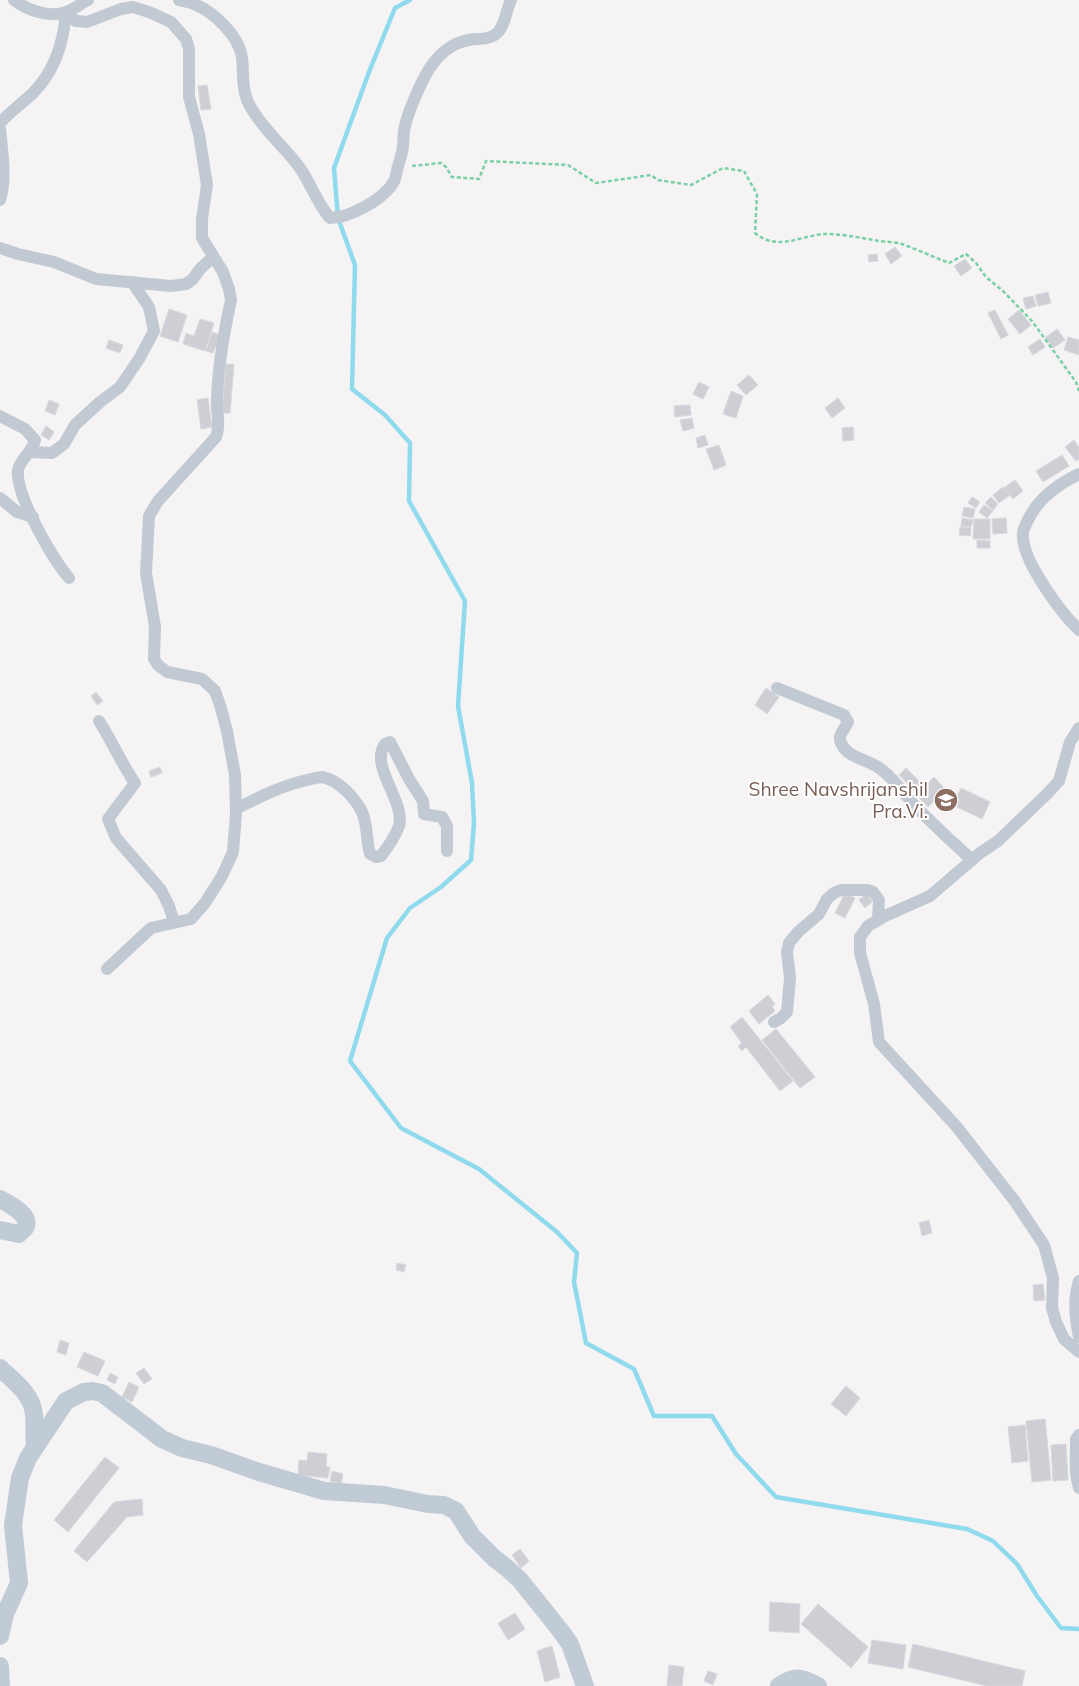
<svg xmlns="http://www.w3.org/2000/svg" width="1079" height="1686" viewBox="0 0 1079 1686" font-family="Mulish,sans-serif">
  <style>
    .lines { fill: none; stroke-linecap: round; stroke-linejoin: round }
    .stream { stroke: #90daee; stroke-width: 4.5 }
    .building { fill: #cdcfd5; stroke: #d7d9de }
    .path { stroke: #7ad0a6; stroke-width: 2.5; stroke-dasharray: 4 2.5; stroke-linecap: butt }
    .street { stroke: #c1cad2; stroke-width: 12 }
    .secondary { stroke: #c1cbd6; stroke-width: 18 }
    .labels { text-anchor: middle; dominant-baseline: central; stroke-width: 4; stroke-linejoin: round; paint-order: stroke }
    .education-label { font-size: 19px; fill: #785e54; stroke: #fff; text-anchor: end }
  </style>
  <rect width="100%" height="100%" fill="#f5f3f3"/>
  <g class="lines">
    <!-- stream -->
    <polyline class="stream" points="410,0 395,8 369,72 334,168 338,218 355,265 352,389 385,415 410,443 409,501 465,601 458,706 472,783 474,823 471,860 441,887 410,908 387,938 350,1061 401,1128 479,1169 557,1232 577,1253 574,1282 586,1343 634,1369 654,1416 712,1416 736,1454 776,1497 967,1529 993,1541 1017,1564 1037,1596 1061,1628 1079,1629"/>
  </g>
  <!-- building -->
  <g class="building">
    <polygon points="207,85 211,109 201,110 198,86"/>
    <polygon points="895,247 902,256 891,264 885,254"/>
    <polygon points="877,254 878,261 869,262 868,255"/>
    <polygon points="965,259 972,268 961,276 954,266"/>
    <polygon points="1048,292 1051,303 1038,306 1035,295"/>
    <polygon points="1033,296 1036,306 1026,309 1023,298"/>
    <polygon points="169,309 187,315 178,342 160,336"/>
    <polygon points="995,310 1008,335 1001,339 988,313"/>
    <polygon points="1019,310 1031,325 1020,334 1008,319"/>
    <polygon points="200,319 214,323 205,351 183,344 186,333 194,336"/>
    <polygon points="1057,329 1065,340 1053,348 1045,338"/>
    <polygon points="212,332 220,335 213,353 206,351"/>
    <polygon points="1068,337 1079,340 1079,355 1064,350"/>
    <polygon points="1040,339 1045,347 1033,355 1028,347"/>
    <polygon points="109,340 123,345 120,353 106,348"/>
    <polygon points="226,364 234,364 230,413 222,413"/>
    <polygon points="749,375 758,385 746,395 737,385"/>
    <polygon points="699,382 709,387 703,399 693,394"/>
    <polygon points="731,391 743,396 736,418 723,414"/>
    <polygon points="208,398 212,427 201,429 197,400"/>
    <polygon points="838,398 845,408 832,418 825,408"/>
    <polygon points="49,400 59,404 55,415 45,411"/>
    <polygon points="690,405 691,415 675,417 674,406"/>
    <polygon points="692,418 694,428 683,431 680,420"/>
    <polygon points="46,426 54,432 49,440 41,435"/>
    <polygon points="853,427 854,440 843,441 842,428"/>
    <polygon points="705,435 708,445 698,448 696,438"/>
    <polygon points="1074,440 1079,447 1079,459 1076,461 1065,447"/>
    <polygon points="719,445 726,465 714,470 706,449"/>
    <polygon points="1062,455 1069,466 1043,482 1036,471"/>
    <polygon points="1015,480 1023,491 1013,499 1004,488"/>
    <polygon points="1003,487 1010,495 999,503 993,495"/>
    <polygon points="972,497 980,502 976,508 968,503"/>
    <polygon points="991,497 998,504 993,510 985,503"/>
    <polygon points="984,505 993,511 987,518 979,512"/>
    <polygon points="964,507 975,509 973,518 962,516"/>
    <polygon points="962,518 973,520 971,527 961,526"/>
    <polygon points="1006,518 1007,533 993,534 992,519"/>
    <polygon points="974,519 990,519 990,539 973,539"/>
    <polygon points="960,527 971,528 970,536 959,535"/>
    <polygon points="977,540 990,541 990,548 977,548"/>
    <polygon points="766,688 779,697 767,714 755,705"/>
    <polygon points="96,692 103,701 97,705 91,696"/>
    <polygon points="160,767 162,773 151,777 149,771"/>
    <polygon points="906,768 922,784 914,791 899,775"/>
    <polygon points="934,777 946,790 928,807 916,795"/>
    <polygon points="961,788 990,802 982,819 953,805"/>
    <polygon points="845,893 855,898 845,918 835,913"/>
    <polygon points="866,894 872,902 865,908 859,900"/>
    <polygon points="768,995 775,1004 772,1006 775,1011 759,1024 749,1011"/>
    <polygon points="742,1017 793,1081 780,1091 746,1047 742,1051 738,1046 742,1043 730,1027"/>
    <polygon points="776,1029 815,1077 800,1088 762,1040"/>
    <polygon points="929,1220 932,1233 922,1236 919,1223"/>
    <polygon points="397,1263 406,1265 404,1272 396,1270"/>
    <polygon points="1043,1284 1045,1300 1034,1301 1033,1285"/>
    <polygon points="60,1340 69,1343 66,1355 57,1352"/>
    <polygon points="84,1352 105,1361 98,1376 77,1367"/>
    <polygon points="144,1368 152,1379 144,1384 136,1373"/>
    <polygon points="110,1373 118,1377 115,1384 107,1380"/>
    <polygon points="129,1382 139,1387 132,1402 122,1397"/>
    <polygon points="846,1386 860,1398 846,1416 831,1404"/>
    <polygon points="1045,1419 1051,1480 1032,1482 1026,1421"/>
    <polygon points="1025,1425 1028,1461 1012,1463 1008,1427"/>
    <polygon points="1066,1444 1068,1480 1053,1481 1051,1445"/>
    <polygon points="308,1452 327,1454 326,1467 330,1467 328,1478 298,1475 299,1460 307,1461"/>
    <polygon points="105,1457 119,1468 68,1532 54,1520"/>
    <polygon points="332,1471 343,1474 341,1484 330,1481"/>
    <polygon points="142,1499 143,1515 127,1517 87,1562 74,1551 114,1502"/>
    <polygon points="520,1549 529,1561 521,1568 512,1555"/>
    <polygon points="770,1602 800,1604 799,1633 769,1631"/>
    <polygon points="818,1604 868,1647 851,1668 801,1624"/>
    <polygon points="515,1613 525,1629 508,1640 498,1623"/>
    <polygon points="872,1640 906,1645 903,1669 868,1663"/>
    <polygon points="913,1644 1025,1671 1022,1686 987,1686 908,1667"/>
    <polygon points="552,1646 560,1677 545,1682 537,1651"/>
    <polygon points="669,1665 684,1667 682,1686 667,1686"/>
    <polygon points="708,1671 717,1674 713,1685 704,1681"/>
  </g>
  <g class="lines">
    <!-- path -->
    <path class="path" d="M412,166l29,-3 5,4 6,10 27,2 7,-18 82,4 28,18 55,-8 7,5 33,5 32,-17 21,3 13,23 -2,39c23,19 46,2 70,1 18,0 37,4 54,7 8,1 16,1 23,3 16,6 32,13 47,19l17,-9 10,9 10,14 17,14 29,30 44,61 3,9"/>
    <!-- street -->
    <g class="street">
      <path d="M14,0c13,10 33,17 49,13 9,-2 17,-9 25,-13"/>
      <path d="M179,0c5,1 10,2 15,4 19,7 45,32 48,53 2,15 -1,34 8,49 14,25 34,40 50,62 11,16 17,35 30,50 19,0 55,-19 64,-37 2,-3 2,-7 3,-11 2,-8 6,-17 6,-25 1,-7 0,-13 2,-19 4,-17 12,-34 20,-50 11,-20 25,-34 49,-37 7,0 16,0 22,-5 9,-7 10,-24 15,-34"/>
      <path d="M0,123c10,-11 21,-19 32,-29 23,-23 31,-50 34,-81l10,8 11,1 34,-13 12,-2 16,5 22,10 15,17 3,10v48l10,37 8,51 -5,34v19l21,34 6,17 2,11c-7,32 -13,66 -14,99 -1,13 4,25 -1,38l-58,64 -9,15 -3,57 9,54 -1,32 4,6 9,7 35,7 13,12 5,14 7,26 8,44 1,39 -3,38 -11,24 -17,27 -14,16 -40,9 -44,41"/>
      <path d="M0,129c2,23 7,49 0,71"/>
      <polyline points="0,248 18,254 54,262 96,279 171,286 186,284 193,279 200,269 213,257"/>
      <path d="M0,416l25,13 10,11c-3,13 -15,19 -17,30 -3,25 35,89 51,108"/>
      <polyline points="30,452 52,453 64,444 75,425 100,402 120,387 139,359 154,331 149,307 132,282"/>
      <path d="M1079,474c-23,11 -42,25 -52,48 -1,3 -4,7 -4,11 -3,25 38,80 56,97"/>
      <polyline points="0,498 17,512 33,517"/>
      <path d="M777,688l67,27 4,7c-3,7 -11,13 -7,21 7,16 28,16 41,27 13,10 23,25 34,37 18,18 37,36 56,53"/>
      <path d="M99,721c13,20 22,42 36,62l-27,36 8,19 45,52 8,16 5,16"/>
      <polyline points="1079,728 1070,742 1059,781 1048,793 998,841 980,853 930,896 885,916 868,926 860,937 860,953 874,1004 879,1042 956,1126 1014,1200 1044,1245 1053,1278 1052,1308 1056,1322 1064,1339 1079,1352"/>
      <path d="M236,809c23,-12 45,-23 71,-29 5,-1 11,-3 15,-3 17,3 33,21 40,35 6,13 4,28 8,42l6,3 5,-1c7,-9 14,-19 18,-30 7,-24 -30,-60 -14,-82l5,-2 19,37 14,22 1,13 18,3 5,9v25"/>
      <polyline points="774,1022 781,1018 787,1012 790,978 787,952 789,943 798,932 819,914 827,899 834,893 841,890 867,890 873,892 879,900 878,919"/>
      <path d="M1079,1281c-6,20 -4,36 0,56"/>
      <path d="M1079,1435l-3,4c0,17 -2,33 3,49"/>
    </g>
    <!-- secondary -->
    <g class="secondary">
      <path d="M0,1199c8,4 33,17 25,29 -2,2 -4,4 -6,6l-19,-4"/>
      <path d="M0,1368c14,13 33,27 34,47 1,11 0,21 1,32"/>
      <polyline points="0,1636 5,1614 19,1583 13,1525 20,1478 28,1458 66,1401 84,1392 92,1391 102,1393 162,1439 182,1448 211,1455 259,1472 324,1491 384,1495 428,1504 444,1505 456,1511 472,1536 494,1558 507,1568 520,1580 560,1630 570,1644 585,1686"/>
      <polyline points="0,1666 1,1686"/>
      <path d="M779,1686c16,-11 22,-9 39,0"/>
    </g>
  </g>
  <!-- icons -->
  <defs>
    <g id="school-disc" transform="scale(1.25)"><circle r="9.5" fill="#8d6e63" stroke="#fff"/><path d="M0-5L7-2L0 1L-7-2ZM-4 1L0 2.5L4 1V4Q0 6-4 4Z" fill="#fff"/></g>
  </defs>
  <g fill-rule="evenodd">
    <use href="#school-disc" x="946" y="800"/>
  </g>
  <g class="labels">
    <!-- education labels -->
    <g class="education-label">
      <text x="928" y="789">Shree Navshrijanshil<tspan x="928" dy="22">Pra.Vi.</tspan></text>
    </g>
  </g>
</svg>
